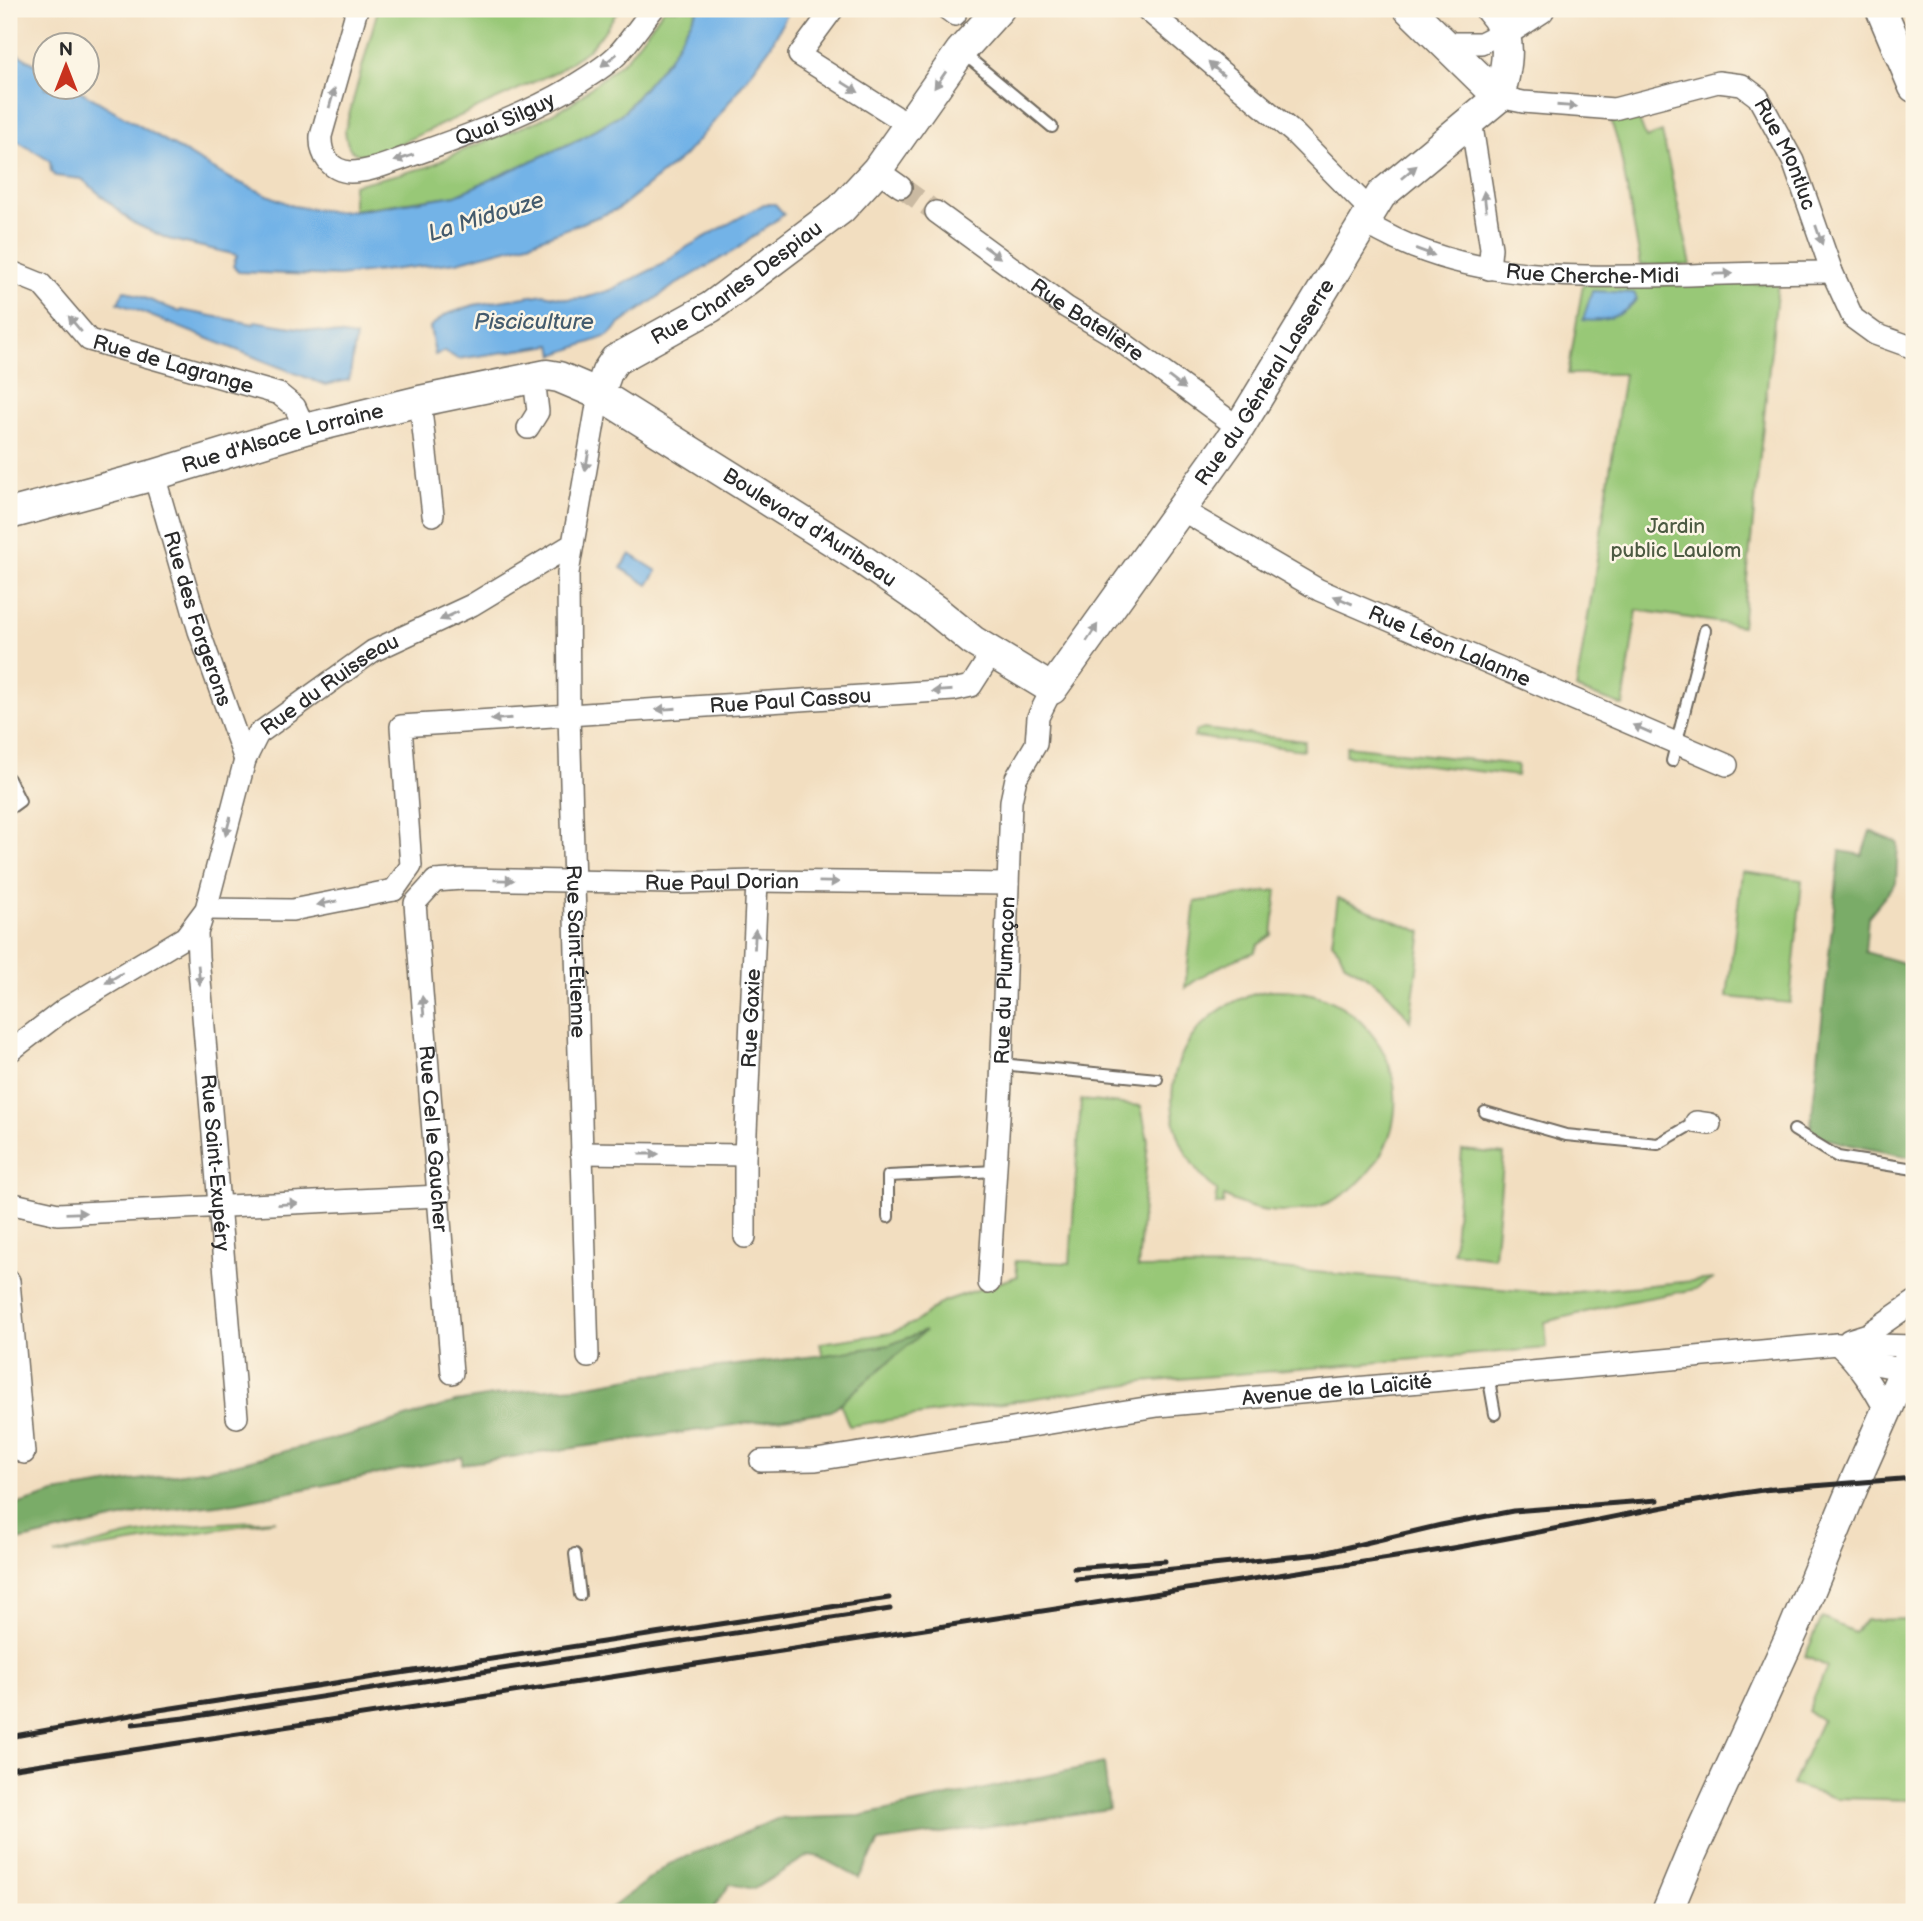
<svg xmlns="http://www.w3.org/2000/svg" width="1923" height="1921" viewBox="0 0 1923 1921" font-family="'Balsamiq Sans',sans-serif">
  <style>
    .green { fill: #98c877; stroke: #627a51; stroke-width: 2 }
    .forest { fill: #7aac68; stroke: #526c4a; stroke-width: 2 }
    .water { fill: #73b3e7; stroke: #4f6f89; stroke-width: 2 }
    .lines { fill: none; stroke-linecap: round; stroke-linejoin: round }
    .street-tunnel { stroke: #cabaa2; stroke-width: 21; stroke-dasharray: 21 10; stroke-linecap: butt }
    .lane-casing { stroke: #716a5f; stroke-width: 14 }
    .street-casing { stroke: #716a5f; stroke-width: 24 }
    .secondary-casing { stroke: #716a5f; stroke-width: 33 }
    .lane { stroke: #fff; stroke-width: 10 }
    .street { stroke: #fff; stroke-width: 21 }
    .secondary { stroke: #fff; stroke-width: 30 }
    .rail { stroke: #2b2b2b; stroke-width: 5 }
    .oneway { fill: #a0a0a0 }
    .labels { text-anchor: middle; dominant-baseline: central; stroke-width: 5; stroke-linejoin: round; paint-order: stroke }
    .street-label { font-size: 21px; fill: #2b2b2b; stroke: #fcf5e5 }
    .park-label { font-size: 21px; fill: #4c5a42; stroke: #fcf5e5 }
    .water-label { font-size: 23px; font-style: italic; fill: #445b6d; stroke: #fcf5e5 }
  </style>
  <rect width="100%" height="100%" fill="#fcf5e5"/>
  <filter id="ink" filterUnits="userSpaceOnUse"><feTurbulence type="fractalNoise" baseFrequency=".0143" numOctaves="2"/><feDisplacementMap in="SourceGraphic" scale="14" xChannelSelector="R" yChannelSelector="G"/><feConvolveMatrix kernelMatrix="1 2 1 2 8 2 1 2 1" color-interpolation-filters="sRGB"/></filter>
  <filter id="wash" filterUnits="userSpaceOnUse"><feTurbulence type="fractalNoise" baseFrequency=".00686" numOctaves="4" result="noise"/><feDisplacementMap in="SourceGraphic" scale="28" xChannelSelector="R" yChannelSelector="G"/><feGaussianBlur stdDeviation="1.57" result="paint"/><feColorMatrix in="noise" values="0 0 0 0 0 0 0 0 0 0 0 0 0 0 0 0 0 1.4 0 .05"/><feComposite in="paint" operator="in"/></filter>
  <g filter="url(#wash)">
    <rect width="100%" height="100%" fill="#f2dec0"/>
    <!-- green -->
    <g class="green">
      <path d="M378,9h241l-16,24 -15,17 -30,21 -181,83c-22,3 -30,0 -32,-24z"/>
      <polygon points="664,9 698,9 669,58 624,112 580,139 456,195 353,210 353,185 428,167 468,148 540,120 572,103 627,58"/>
      <polygon points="1637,114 1646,138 1662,132 1691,265 1641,265 1619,146 1611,121"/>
      <polygon points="1778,283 1742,626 1637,610 1623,706 1576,689 1594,580 1624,374 1568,374 1583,284"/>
      <polygon points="1203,729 1305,741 1303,750 1194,737 1196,731"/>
      <polygon points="1347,746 1518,765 1517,776 1345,755"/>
      <polygon points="1742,872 1802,880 1790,1003 1727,997"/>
      <path d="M1277,890l-5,45 -14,10 -3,7c-27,9 -48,19 -70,36l10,-86z"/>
      <path d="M1338,898l84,34 -12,89c-17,-27 -38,-44 -65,-57l-6,-14 -7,-8z"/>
      <path d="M1272,990c33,-1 64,7 88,31 94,92 -16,240 -136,175l-1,9h-7l1,-14c-79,-68 -49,-184 55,-201z"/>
      <polygon points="1081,1100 1141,1106 1148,1141 1138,1268 1259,1267 1555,1294 1714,1279 1696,1289 1622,1303 1545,1322 1547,1348 1143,1382 849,1426 824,1362 820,1343 891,1333 916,1322 942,1302 1018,1276 1015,1261 1070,1263"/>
      <polygon points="1462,1150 1504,1154 1494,1257 1453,1252"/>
      <polygon points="276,1520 54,1555 126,1536 200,1524"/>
      <polygon points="1822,1618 1854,1632 1866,1620 1914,1619 1914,1800 1835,1798 1792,1785 1822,1720 1808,1711 1827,1667 1805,1656"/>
    </g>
    <!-- forest -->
    <g class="forest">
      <polygon points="1870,831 1898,843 1896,883 1868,917 1865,952 1914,966 1914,1158 1846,1144 1810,1134 1840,851 1862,855"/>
      <polygon points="925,1331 831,1411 462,1464 462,1457 236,1503 148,1512 9,1543 9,1507 55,1493 227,1466 368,1430 455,1402 530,1390 578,1387 648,1375 825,1355 889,1345"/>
      <polygon points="1104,1763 1109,1809 879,1842 859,1878 820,1857 809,1855 754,1889 730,1884 711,1912 606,1912 669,1864 777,1819 860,1816"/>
    </g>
    <!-- water -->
    <g class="water">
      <polygon points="698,9 790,9 770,47 717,118 683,157 618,209 532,242 457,262 339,276 238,272 233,266 237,255 168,239 133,223 82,179 55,176 51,171 50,161 9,136 9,49 45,70 46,88 75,88 229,178 293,206 336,212 368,209 456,195 580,139 624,112 669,58"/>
      <polygon points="764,204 775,204 784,214 737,249 672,287 620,324 608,336 554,355 552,345 458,359 444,351 435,355 430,327 445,315 474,305 544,294 568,299 585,298 611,290 661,265 687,247"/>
      <polygon points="124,290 180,312 181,310 254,324 255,321 356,337 349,380 325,385 118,303"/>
      <path d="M1592,291l42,2 3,6c-14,17 -31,24 -54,21z"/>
      <polygon points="630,554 657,571 648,585 621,568"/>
    </g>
  </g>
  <g filter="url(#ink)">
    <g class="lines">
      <!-- street-tunnel -->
      <polyline class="street-tunnel" points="901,187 936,212"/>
      <!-- lane casing -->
      <g class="lane-casing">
        <g id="lane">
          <polyline points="963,53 1052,127"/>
          <polyline points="1672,761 1705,630"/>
          <polyline points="9,779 20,801 9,809"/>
          <polyline points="1001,1064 1157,1079"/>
          <polyline points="1485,1112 1566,1135 1658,1144 1696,1122"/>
          <polyline points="1794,1130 1838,1157 1914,1169"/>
          <polyline points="888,1217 888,1176 996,1171"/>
          <polyline points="1488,1375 1495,1414"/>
          <polyline points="575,1554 580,1595"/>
        </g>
      </g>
      <!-- street casing -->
      <g class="street-casing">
        <g id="street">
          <path id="s1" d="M357,9l-36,127c-1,19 9,35 30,36 19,0 38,-9 56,-15 51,-18 117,-41 162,-68 15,-10 35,-21 48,-34 13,-14 24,-31 36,-46"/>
          <polyline points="833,9 799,55 909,125"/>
          <polyline points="947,9 955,15"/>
          <polyline points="1146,9 1294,133 1371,211"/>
          <polyline points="1444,43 1481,43 1505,31"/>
          <path id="s2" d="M1499,97l24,5 91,7 104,-27 24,3 16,12 35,64 39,111 21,46 22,16 39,14"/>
          <polyline points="1471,120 1491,248 1489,269"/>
          <polyline points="877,170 901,187"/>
          <path id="s3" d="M936,212l130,95 45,27 128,94"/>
          <path id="s4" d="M1364,222c85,53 175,55 272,54 65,-1 131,-4 196,-4"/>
          <path id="s5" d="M9,271l32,13 48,56 190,54 16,13 10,22"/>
          <polyline points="420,401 433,515"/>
          <polyline points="528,428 538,412 534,378"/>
          <path id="s6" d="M154,475l45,156 46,129"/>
          <path id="s7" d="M1180,509l139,81 408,175"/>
          <path id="s8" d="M573,544l-5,29 1,142 19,642"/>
          <path id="s9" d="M435,881l27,-2 215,4 80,-2 251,3"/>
          <path id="s10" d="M435,881l-20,22 37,470"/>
          <path id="s11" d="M394,890l17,-24 -10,-140 552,-36 18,-4 21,-33"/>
          <polyline points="206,909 292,910 394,890"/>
          <path id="s12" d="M201,921l-4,12 1,24 39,460"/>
          <path id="s13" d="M9,1052l56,-43 120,-72 21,-28 39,-149 13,-26 115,-83 99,-46 101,-61 26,-150"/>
          <polyline points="1696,1122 1710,1124"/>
          <polyline points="581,1153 745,1155"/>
          <polyline points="9,1203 58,1214 440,1196"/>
          <path id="s14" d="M745,1237v-82l12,-274"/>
          <polyline points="9,1281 24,1453"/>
          <path id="s15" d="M989,1283l12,-199 10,-283 5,-23 20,-34 2,-27 14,-28"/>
          <polyline points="1849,1340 1868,1334 1914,1302"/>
          <path d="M1837,1344c23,21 36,43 50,69"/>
          <polyline points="1855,1360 1906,1370"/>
          <path id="s16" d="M761,1461l55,-1 342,-54 679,-62 77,2"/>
        </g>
      </g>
      <!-- secondary casing -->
      <g class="secondary-casing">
        <g id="secondary">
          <polyline points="1409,9 1499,97"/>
          <path d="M1490,9c25,26 17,57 9,88"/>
          <polyline points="1881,9 1914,87"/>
          <polyline points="1505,31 1539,9"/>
          <path id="s17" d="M599,394l8,-22 8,-12 96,-53 130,-98 36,-39 84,-119 38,-42"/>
          <path id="s18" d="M9,514l145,-39 151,-46 115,-28 127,-26 12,2 40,17 255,160 81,56 38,31 79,48 187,-261 142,-233 118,-98"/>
          <polyline points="1667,1912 1692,1852 1794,1629 1855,1482 1914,1349"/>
        </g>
      </g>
      <!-- lane -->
      <use href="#lane" class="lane"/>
      <!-- street -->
      <use href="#street" class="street"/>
      <!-- secondary -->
      <use href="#secondary" class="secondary"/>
      <!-- rail -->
      <g class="rail">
        <polyline points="1762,1490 1914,1478"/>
        <polyline points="1074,1568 1165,1561"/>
        <polyline points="1076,1579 1319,1554 1441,1525 1513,1511 1658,1500"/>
        <polyline points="133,1724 184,1718 890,1609"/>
        <polyline points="9,1737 159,1710 889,1598"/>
        <path d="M9,1769l1426,-218c112,-18 222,-46 334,-62"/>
      </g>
    </g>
    <!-- one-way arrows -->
    <defs><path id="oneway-solid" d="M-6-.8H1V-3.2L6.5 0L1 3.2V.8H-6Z" transform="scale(1.75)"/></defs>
    <g class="oneway">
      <use href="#oneway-solid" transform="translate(609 60) rotate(142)"/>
      <use href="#oneway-solid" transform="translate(1216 69) rotate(-139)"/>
      <use href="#oneway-solid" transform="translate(940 80) rotate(125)"/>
      <use href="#oneway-solid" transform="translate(850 87) rotate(32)"/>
      <use href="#oneway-solid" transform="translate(332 98) rotate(-74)"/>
      <use href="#oneway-solid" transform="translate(1567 106) rotate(4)"/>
      <use href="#oneway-solid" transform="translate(404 158) rotate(161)"/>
      <use href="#oneway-solid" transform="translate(1409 172) rotate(-40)"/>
      <use href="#oneway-solid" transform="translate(1485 201) rotate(-97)"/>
      <use href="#oneway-solid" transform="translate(1819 235) rotate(71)"/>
      <use href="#oneway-solid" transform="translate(992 252) rotate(36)"/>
      <use href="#oneway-solid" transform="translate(1425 252) rotate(20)"/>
      <use href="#oneway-solid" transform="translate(1723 274) rotate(-1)"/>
      <use href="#oneway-solid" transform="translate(75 324) rotate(-130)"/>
      <use href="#oneway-solid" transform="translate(1177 383) rotate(37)"/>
      <use href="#oneway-solid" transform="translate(587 461) rotate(100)"/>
      <use href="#oneway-solid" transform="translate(1343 600) rotate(-157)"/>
      <use href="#oneway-solid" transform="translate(449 616) rotate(155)"/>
      <use href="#oneway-solid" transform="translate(1092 633) rotate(-57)"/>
      <use href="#oneway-solid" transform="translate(942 691) rotate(176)"/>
      <use href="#oneway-solid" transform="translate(666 709) rotate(176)"/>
      <use href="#oneway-solid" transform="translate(501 719) rotate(176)"/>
      <use href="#oneway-solid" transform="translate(1642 729) rotate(-157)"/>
      <use href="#oneway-solid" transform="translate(228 826) rotate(105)"/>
      <use href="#oneway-solid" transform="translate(504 880) rotate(1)"/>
      <use href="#oneway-solid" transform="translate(829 882) rotate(1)"/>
      <use href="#oneway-solid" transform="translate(327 903) rotate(169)"/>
      <use href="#oneway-solid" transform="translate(755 939) rotate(-87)"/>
      <use href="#oneway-solid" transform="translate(199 975) rotate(85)"/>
      <use href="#oneway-solid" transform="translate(114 978) rotate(149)"/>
      <use href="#oneway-solid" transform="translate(423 1006) rotate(-95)"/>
      <use href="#oneway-solid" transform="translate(649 1154)"/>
      <use href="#oneway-solid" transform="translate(288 1204) rotate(-3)"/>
      <use href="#oneway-solid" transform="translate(76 1213) rotate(-2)"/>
    </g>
  </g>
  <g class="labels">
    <!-- street labels -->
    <g class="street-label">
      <text stroke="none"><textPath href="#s1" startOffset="348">Quai Silguy</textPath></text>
      <text stroke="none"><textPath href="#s2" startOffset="331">Rue Montluc</textPath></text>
      <text stroke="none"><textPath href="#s4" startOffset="238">Rue Cherche-Midi</textPath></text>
      <text stroke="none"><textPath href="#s17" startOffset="182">Rue Charles Despiau</textPath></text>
      <text stroke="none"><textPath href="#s3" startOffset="186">Rue Batelière</textPath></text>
      <text stroke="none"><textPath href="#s5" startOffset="196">Rue de Lagrange</textPath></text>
      <text stroke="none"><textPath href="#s18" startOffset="1526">Rue du Général Lasserre</textPath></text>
      <text stroke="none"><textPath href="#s18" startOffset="284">Rue d'Alsace Lorraine</textPath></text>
      <text stroke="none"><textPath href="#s18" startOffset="861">Boulevard d'Auribeau</textPath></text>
      <text stroke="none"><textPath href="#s6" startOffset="150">Rue des Forgerons</textPath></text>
      <text stroke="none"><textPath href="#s7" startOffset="303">Rue Léon Lalanne</textPath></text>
      <text stroke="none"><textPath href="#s13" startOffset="516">Rue du Ruisseau</textPath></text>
      <text stroke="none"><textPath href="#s11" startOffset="560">Rue Paul Cassou</textPath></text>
      <text stroke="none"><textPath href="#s9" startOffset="287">Rue Paul Dorian</textPath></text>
      <text stroke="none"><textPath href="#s8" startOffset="408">Rue Saint-Étienne</textPath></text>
      <text stroke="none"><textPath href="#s15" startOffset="303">Rue du Plumaçon</textPath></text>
      <text stroke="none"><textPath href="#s14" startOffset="219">Rue Gaxie</textPath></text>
      <text stroke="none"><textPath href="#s10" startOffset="266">Rue Cel le Gaucher</textPath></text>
      <text stroke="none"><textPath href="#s12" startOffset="243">Rue Saint-Exupéry</textPath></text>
      <text stroke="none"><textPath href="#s16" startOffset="581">Avenue de la Laïcité</textPath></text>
    </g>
    <!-- park labels -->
    <g class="park-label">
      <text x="1676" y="526">Jardin<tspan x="1676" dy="24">public Laulom</tspan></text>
    </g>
    <!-- water labels -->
    <g class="water-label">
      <text transform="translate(486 217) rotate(-17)">La Midouze</text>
      <text x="534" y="322">Pisciculture</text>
    </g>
  </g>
  <!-- margin -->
  <rect width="1923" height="1921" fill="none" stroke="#fcf5e5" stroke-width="35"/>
  <!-- north arrow -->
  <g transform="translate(66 66)"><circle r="33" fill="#fcf5e5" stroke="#a8a49b" stroke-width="2"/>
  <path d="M0-5L12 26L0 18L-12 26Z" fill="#c8321e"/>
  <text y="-10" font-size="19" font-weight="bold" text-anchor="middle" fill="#2b2b2b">N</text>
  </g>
</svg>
